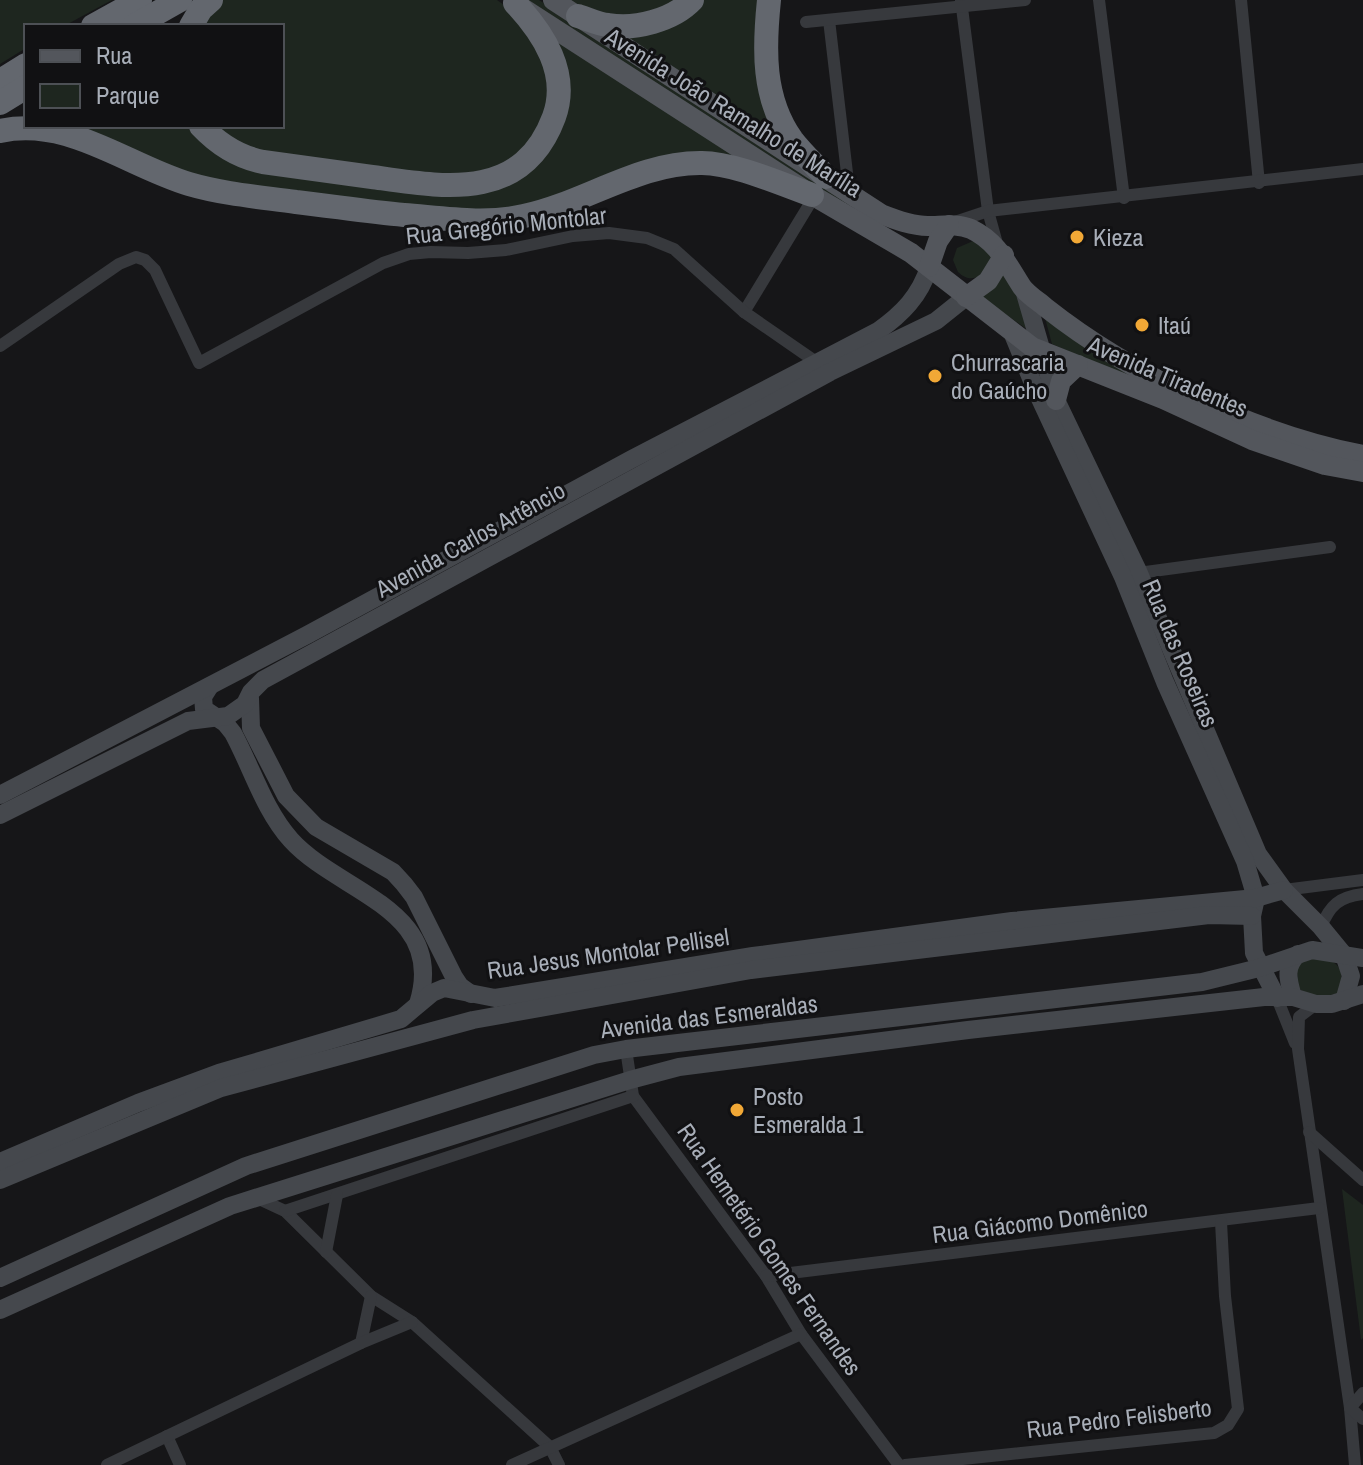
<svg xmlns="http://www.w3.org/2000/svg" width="1363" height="1465" viewBox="0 0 1363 1465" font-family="'Archivo Narrow',sans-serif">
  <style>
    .green { fill: #1e261f }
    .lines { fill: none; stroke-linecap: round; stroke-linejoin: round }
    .street { stroke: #37393d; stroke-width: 12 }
    .secondary { stroke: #45484d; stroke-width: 18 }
    .primary { stroke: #53565c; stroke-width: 20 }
    .highway { stroke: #63676e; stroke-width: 24 }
    .poi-dot { fill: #f1a836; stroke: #111113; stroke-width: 3 }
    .labels { text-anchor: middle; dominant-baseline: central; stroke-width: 6; stroke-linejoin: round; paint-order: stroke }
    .street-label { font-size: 24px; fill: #a8aeb8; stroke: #111113 }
    .poi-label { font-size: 24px; fill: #a8aeb8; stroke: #111113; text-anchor: start }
  </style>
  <rect width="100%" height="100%" fill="#161618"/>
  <!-- green -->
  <g class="green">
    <polygon points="0,0 112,0 64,26 26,26 26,48 0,64"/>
    <polygon points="219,0 497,0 507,7 553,73 541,137 485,178 281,162 206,126 282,126 282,26 198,26"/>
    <polygon points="521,0 539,0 852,203 850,206 810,185"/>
    <polygon points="568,0 683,0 658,16 592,15"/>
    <polygon points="701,0 765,0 790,144 618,32"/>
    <polygon points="547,32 770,176 732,163 505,214 233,188 61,126 195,126 213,143 475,190 555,127"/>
    <path d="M973,241l18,14v12c-12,10 -20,17 -33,5l-5,-12 4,-12z"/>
    <polygon points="1006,268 1031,332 981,297"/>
    <polygon points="1045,318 1178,399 1052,344"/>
    <path d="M1324,957c19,9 19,15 16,35 -14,6 -28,5 -41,-3l-3,-23 8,-6z"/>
    <polygon points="1342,1189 1363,1205 1363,1338 1361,1340"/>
  </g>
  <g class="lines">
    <!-- street -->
    <g class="street">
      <polyline points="961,0 988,211 998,247"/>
      <polyline points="1099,0 1124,198"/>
      <polyline points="1241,0 1259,183"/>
      <polyline points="829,20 847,173"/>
      <polyline points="806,22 1025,0"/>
      <polyline points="952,223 988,211 1363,169"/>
      <polyline points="744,312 809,205"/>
      <polyline points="0,346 119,264 136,257 145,260 155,270 199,363 383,263 409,254 431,252 468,253 506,250 573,236 609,233 647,238 674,249 744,312 822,366"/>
      <polyline points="1131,574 1330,547"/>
      <polyline points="1284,890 1363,880"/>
      <path d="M1321,927c9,-22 18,-30 42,-33"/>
      <polyline points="1277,998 1295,1043"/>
      <polyline points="1316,1004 1299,1017 1298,1049 1350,1408 1355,1465"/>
      <polyline points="626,1049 633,1096 766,1276 801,1334 899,1465"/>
      <polyline points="1309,1132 1363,1180"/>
      <polyline points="257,1198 285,1211 371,1296 412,1322 550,1447 559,1465"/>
      <polyline points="285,1211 633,1096"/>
      <polyline points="326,1252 337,1195"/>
      <polyline points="766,1276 1319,1208"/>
      <polyline points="361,1343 371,1296"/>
      <polyline points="1363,1393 1350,1408 1363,1419"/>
      <polyline points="167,1436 180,1465"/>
      <polyline points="107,1465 361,1343 412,1322"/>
      <polyline points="512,1465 801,1334"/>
      <polyline points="905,1465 1214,1433 1228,1425 1238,1409 1225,1296 1221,1222"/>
    </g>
    <!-- secondary -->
    <g class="secondary">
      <polyline points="1024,290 1056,400 1138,571 1258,854 1284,890 1321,927 1344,955 1351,976 1344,1001"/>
      <polyline points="1012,332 1035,388 1123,577 1165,682 1245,861 1256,898 1252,916 1254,953 1277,998"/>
      <path d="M210,686l-7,11 1,12 21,14 8,10c19,35 31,77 58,107 48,53 157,69 127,164"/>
      <polyline points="250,698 251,728 286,796 316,827 393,872 404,884 414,897 454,977 460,986 471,994"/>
      <path d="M0,795l307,-160 325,-176 246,-128c24,-17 42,-35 51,-64"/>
      <polyline points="0,815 188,721 228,716 245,704 251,692 263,680 830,372 936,321 966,297"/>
      <path d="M1293,997c-5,-18 -9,-29 5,-43"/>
      <polyline points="0,1162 138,1103 219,1073 401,1019 432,993 444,988 495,998 753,956 1012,921 1256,898 1284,890"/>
      <polyline points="0,1180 221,1088 473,1020 751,970 1209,915 1252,916"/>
      <polyline points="0,1278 246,1166 594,1055 626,1049 1202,982 1259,968 1312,950 1363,958"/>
      <polyline points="0,1310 230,1206 630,1080 679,1067 968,1030 1264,997 1293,997 1316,1004 1332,1004 1363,994"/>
    </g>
    <!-- primary -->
    <g class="primary">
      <path d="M553,0l328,214c15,6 31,12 47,12 14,0 29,-3 43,3 27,13 36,35 51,58 6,8 16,14 23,20 86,68 210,127 318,148"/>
      <polyline points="524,9 812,195 911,253 1032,347 1163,399 1252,440 1325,465 1363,472"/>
      <polyline points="929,267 938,241 949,225"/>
      <polyline points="966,297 988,281 1004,255"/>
      <polyline points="1056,400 1061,381 1078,365"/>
    </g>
    <!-- highway -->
    <g class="highway">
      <path d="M769,0c-5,48 -7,98 23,140 10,13 23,25 34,37"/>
      <path d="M578,16c10,3 20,8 30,9 27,5 65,-5 84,-25"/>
      <polyline points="93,26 140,0"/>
      <polyline points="134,26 180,0"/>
      <polyline points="191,26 201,9 211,0"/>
      <polyline points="0,81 26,65"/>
      <polyline points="0,103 26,87"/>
      <path d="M201,126c18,19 37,31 62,36 36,5 72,10 109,15 71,10 150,26 182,-60 16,-44 -11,-84 -39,-114"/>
      <path d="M0,131c68,-15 126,34 189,53 34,10 71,13 107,18 36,4 72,10 108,13 39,3 81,10 120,1 61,-13 115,-54 178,-53 32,0 79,21 110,32"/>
    </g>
  </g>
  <!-- markers -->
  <g class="poi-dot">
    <circle cx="1077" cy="237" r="8"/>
    <circle cx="1142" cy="325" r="8"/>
    <circle cx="935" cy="376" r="8"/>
    <circle cx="737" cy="1110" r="8"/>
  </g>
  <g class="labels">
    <!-- street labels -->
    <g class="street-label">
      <text transform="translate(734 112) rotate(32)">Avenida João Ramalho de Marília</text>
      <text transform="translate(506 225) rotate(-6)">Rua Gregório Montolar</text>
      <text transform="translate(1168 376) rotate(23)">Avenida Tiradentes</text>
      <text transform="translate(470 539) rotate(-29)">Avenida Carlos Artêncio</text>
      <text transform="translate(1181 653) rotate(67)">Rua das Roseiras</text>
      <text transform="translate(608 953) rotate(-8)">Rua Jesus Montolar Pellisel</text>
      <text transform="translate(709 1016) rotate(-7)">Avenida das Esmeraldas</text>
      <text transform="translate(1040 1221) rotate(-7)">Rua Giácomo Domênico</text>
      <text transform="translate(770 1249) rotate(55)">Rua Hemetério Gomes Fernandes</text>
      <text transform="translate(1119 1418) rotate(-7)">Rua Pedro Felisberto</text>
    </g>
    <!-- poi labels -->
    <g class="poi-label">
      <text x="1093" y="237">Kieza</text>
      <text x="1158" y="325">Itaú</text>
      <text x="951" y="362">Churrascaria<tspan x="951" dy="28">do Gaúcho</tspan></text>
      <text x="753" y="1096">Posto<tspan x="753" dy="28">Esmeralda 1</tspan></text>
    </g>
  </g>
  <!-- legend -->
  <rect x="24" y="24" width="260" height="104" fill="#111113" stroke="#4d5055" stroke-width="2"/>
  <rect x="40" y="50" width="40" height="12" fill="#53565c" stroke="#4d5055" stroke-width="2"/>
  <text x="96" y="64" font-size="24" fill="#a8aeb8">Rua</text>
  <rect x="40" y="84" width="40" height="24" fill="#1e261f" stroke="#4d5055" stroke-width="2"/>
  <text x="96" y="104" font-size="24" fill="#a8aeb8">Parque</text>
</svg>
